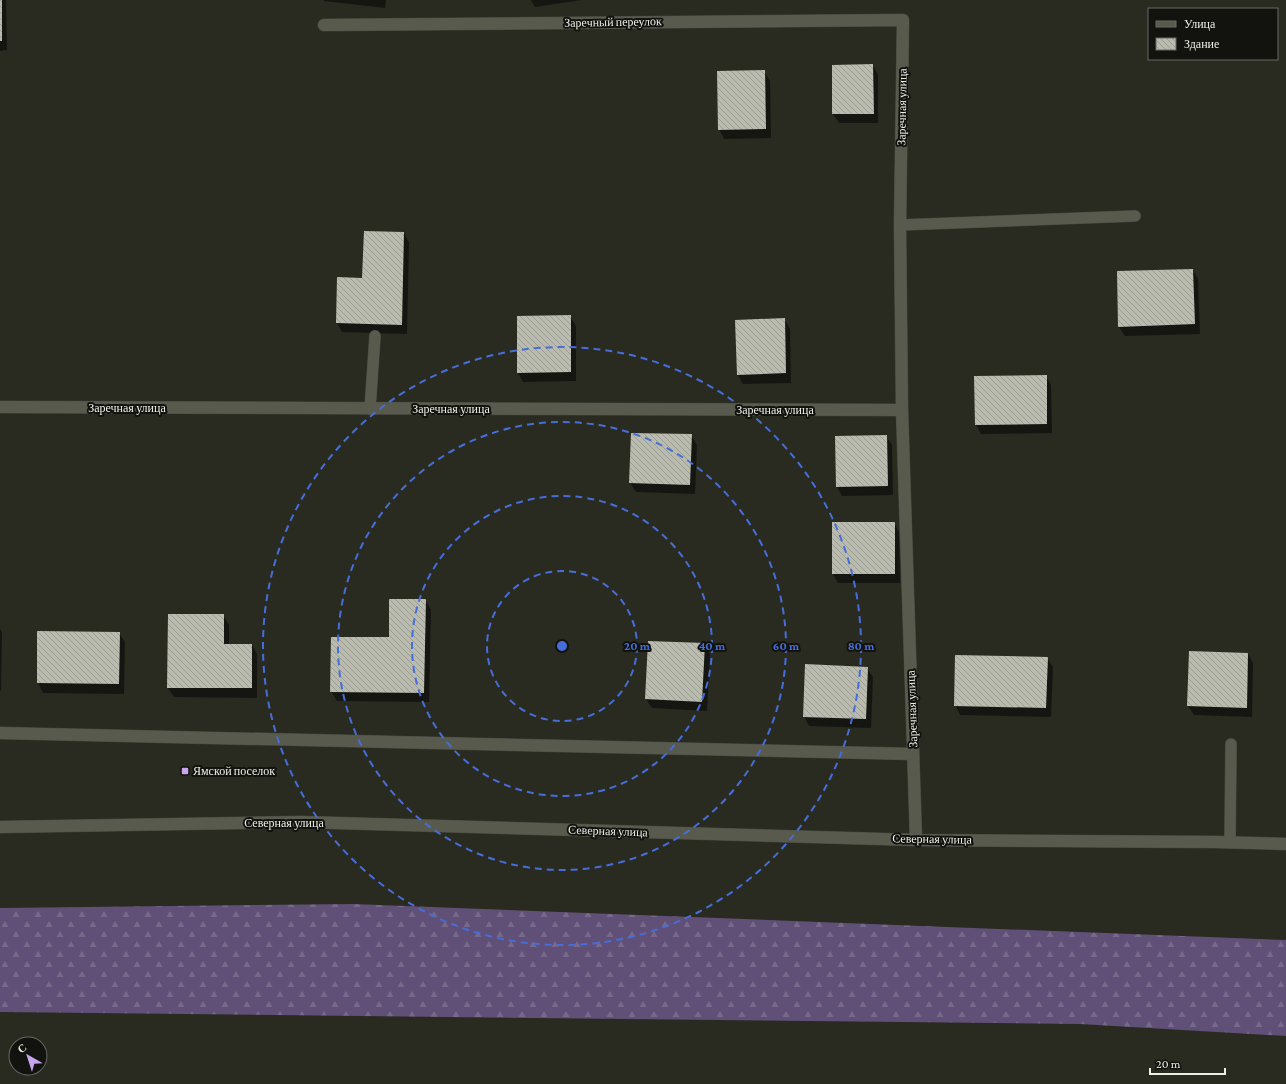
<svg xmlns="http://www.w3.org/2000/svg" width="1286" height="1084" viewBox="0 0 1286 1084" font-family="'Crimson Pro',serif">
  <style>
    .forest { fill: url(#forest-firs) }
    .shadow { fill: #0007 }
    .building { fill: url(#building-back-hatch) }
    .lines { fill: none; stroke-linecap: round; stroke-linejoin: round }
    .lane-casing { stroke: #46483f; stroke-width: 12 }
    .street-casing { stroke: #46483f; stroke-width: 13 }
    .secondary-casing { stroke: #46483f; stroke-width: 13 }
    .lane { stroke: #585a4e; stroke-width: 11 }
    .street { stroke: #585a4e; stroke-width: 12 }
    .secondary { stroke: #585a4e; stroke-width: 12 }
    .ring { fill: none; stroke: #466edb; stroke-width: 2; stroke-dasharray: 7 5 }
    .poi-dot { fill: #c7a6f0; stroke: #12120e; stroke-width: 1.5 }
    .labels { text-anchor: middle; dominant-baseline: central; stroke-width: 4; stroke-linejoin: round; paint-order: stroke }
    .street-label { font-size: 12px; fill: #eceee7; stroke: #12120e }
    .poi-label { font-size: 12px; fill: #eceee7; stroke: #12120e; text-anchor: start }
    .centre { fill: #466edb; stroke: #12120e; stroke-width: 2 }
    .ring-label { font-size: 12px; text-anchor: middle; font-weight: bold; fill: #466edb; stroke: #12120e; stroke-width: 4; stroke-linejoin: round; paint-order: stroke }
  </style>
  <defs>
    <pattern id="forest-firs" width="22" height="20" patternUnits="userSpaceOnUse"><rect width="22" height="20" fill="#604f76"/><path d="M5 1l3.5 6h-7zM16 11l3.5 6h-7z" fill="#77698a"/></pattern>
    <pattern id="building-back-hatch" width="6" height="6" patternUnits="userSpaceOnUse"><rect width="6" height="6" fill="#b9bbaf"/><path d="M-1 5l2 2M0 0l6 6M5-1l2 2" fill="none" stroke="#9c9e94"/></pattern>
  </defs>
  <rect width="100%" height="100%" fill="#292a20"/>
  <!-- forest -->
  <polygon class="forest" points="353,904 1286,940 1286,1036 1080,1024 0,1012 0,908"/>
  <!-- shadow -->
  <g class="shadow">
    <polygon points="0,0 6,0 7,50 0,51"/>
    <polygon points="324,0 386,0 385,8 324,1"/>
    <polygon points="531,0 582,0 535,7"/>
    <polygon points="873,65 878,75 878,123 839,123 833,114 833,66"/>
    <polygon points="764,71 770,81 771,138 724,139 719,129"/>
    <polygon points="404,233 409,242 407,334 342,332 337,323 363,279"/>
    <polygon points="1193,270 1198,279 1200,334 1125,336 1119,327"/>
    <polygon points="570,316 576,326 576,381 523,382 518,373"/>
    <polygon points="784,319 790,329 791,383 743,384 738,375"/>
    <polygon points="1046,376 1051,385 1052,433 981,434 976,425"/>
    <polygon points="691,435 697,445 695,494 636,492 630,483"/>
    <polygon points="886,436 892,445 893,495 842,496 837,487"/>
    <polygon points="894,523 899,532 900,583 838,583 833,574"/>
    <polygon points="425,600 431,610 429,702 337,701 331,691 390,638"/>
    <polygon points="169,615 223,615 229,625 229,645 252,645 257,654 257,698 174,697 168,688"/>
    <polygon points="0,629 2,632 1,691 0,691"/>
    <polygon points="38,632 119,633 125,642 124,694 43,693 38,683"/>
    <polygon points="704,644 710,654 707,711 652,708 646,699"/>
    <polygon points="1248,654 1253,663 1252,717 1194,715 1188,706"/>
    <polygon points="1047,658 1053,667 1051,717 960,715 955,705"/>
    <polygon points="867,668 873,677 871,728 809,726 804,716"/>
  </g>
  <!-- building -->
  <g class="building">
    <rect x="0" y="0" width="2" height="41"/>
    <polygon points="873,64 874,114 832,114 832,65"/>
    <polygon points="765,70 766,129 718,130 717,71"/>
    <polygon points="364,231 404,232 402,325 336,323 337,277 362,278"/>
    <polygon points="1193,269 1195,324 1118,327 1117,271"/>
    <polygon points="571,315 571,372 517,373 517,316"/>
    <polygon points="785,318 786,373 737,375 735,320"/>
    <polygon points="1047,375 1047,424 975,425 974,376"/>
    <polygon points="631,433 692,434 690,485 629,483"/>
    <polygon points="887,435 888,486 836,487 835,436"/>
    <rect x="832" y="522" width="63" height="52"/>
    <polygon points="389,599 426,599 424,693 330,692 331,637 389,637"/>
    <polygon points="168,614 224,614 224,644 252,644 252,688 167,688"/>
    <polygon points="37,631 120,632 119,684 37,683"/>
    <polygon points="648,641 705,643 702,702 645,699"/>
    <polygon points="1189,651 1248,653 1247,708 1187,706"/>
    <polygon points="955,655 1048,657 1046,708 954,706"/>
    <polygon points="805,664 868,667 866,719 803,717"/>
  </g>
  <g class="lines">
    <!-- lane casing -->
    <g class="lane-casing">
      <g id="lane">
        <polyline points="900,225 1135,216"/>
        <polyline points="370,409 375,336"/>
        <polyline points="1230,842 1231,744"/>
      </g>
    </g>
    <!-- street casing -->
    <g class="street-casing">
      <g id="street">
        <polyline points="324,25 903,20 900,225 902,410"/>
        <polyline points="0,407 902,410 916,840"/>
        <polyline points="0,733 913,754"/>
      </g>
    </g>
    <!-- secondary casing -->
    <g class="secondary-casing">
      <polyline id="secondary" points="0,827 301,822 916,840 1216,842 1286,844"/>
    </g>
    <!-- lane -->
    <use href="#lane" class="lane"/>
    <!-- street -->
    <use href="#street" class="street"/>
    <!-- secondary -->
    <use href="#secondary" class="secondary"/>
  </g>
  <!-- distance rings -->
  <g class="ring">
    <circle cx="562" cy="646" r="75"/>
    <circle cx="562" cy="646" r="150"/>
    <circle cx="562" cy="646" r="224"/>
    <circle cx="562" cy="646" r="299"/>
  </g>
  <!-- markers -->
  <rect class="poi-dot" x="181" y="767" width="8" height="8" rx="2"/>
  <g class="labels">
    <!-- street labels -->
    <g class="street-label">
      <text transform="translate(613 22) rotate(-1)">Заречный переулок</text>
      <text transform="translate(902 107) rotate(-89)">Заречная улица</text>
      <text x="127" y="408">Заречная улица</text>
      <text x="451" y="409">Заречная улица</text>
      <text x="775" y="410">Заречная улица</text>
      <text transform="translate(912 709) rotate(-92)">Заречная улица</text>
      <text x="284" y="823">Северная улица</text>
      <text transform="translate(608 831) rotate(2)">Северная улица</text>
      <text transform="translate(932 839) rotate(1)">Северная улица</text>
    </g>
    <!-- poi labels -->
    <g class="poi-label">
      <text x="193" y="771">Ямской поселок</text>
    </g>
  </g>
  <circle cx="562" cy="646" r="6" class="centre"/>
  <g class="ring-label">
    <text x="637" y="650">20 m</text>
    <text x="712" y="650">40 m</text>
    <text x="786" y="650">60 m</text>
    <text x="861" y="650">80 m</text>
  </g>
  <!-- legend -->
  <rect x="1148" y="8" width="130" height="52" fill="#12120e" stroke="#696a65"/>
  <rect x="1156" y="21" width="20" height="6" fill="#585a4e" stroke="#696a65"/>
  <text x="1184" y="28" font-size="12" fill="#eceee7">Улица</text>
  <rect x="1156" y="38" width="20" height="12" fill="url(#building-back-hatch)" stroke="#696a65"/>
  <text x="1184" y="48" font-size="12" fill="#eceee7">Здание</text>
  <!-- north arrow -->
  <g transform="translate(28 1056) rotate(321)"><circle r="19" fill="#12120e" stroke="#696a65"/>
  <path d="M0-3L7 15L0 10L-7 15Z" fill="#c7a6f0"/>
  <text y="-6" font-size="11" font-weight="bold" text-anchor="middle" fill="#eceee7">С</text>
  </g>
  <!-- scale -->
  <path d="M1150 1068v6h75v-6" fill="none" stroke="#eceee7" stroke-width="2"/>
  <text x="1156" y="1068" font-size="12" fill="#eceee7" stroke="#12120e" stroke-width="3" paint-order="stroke">20 m</text>
</svg>
